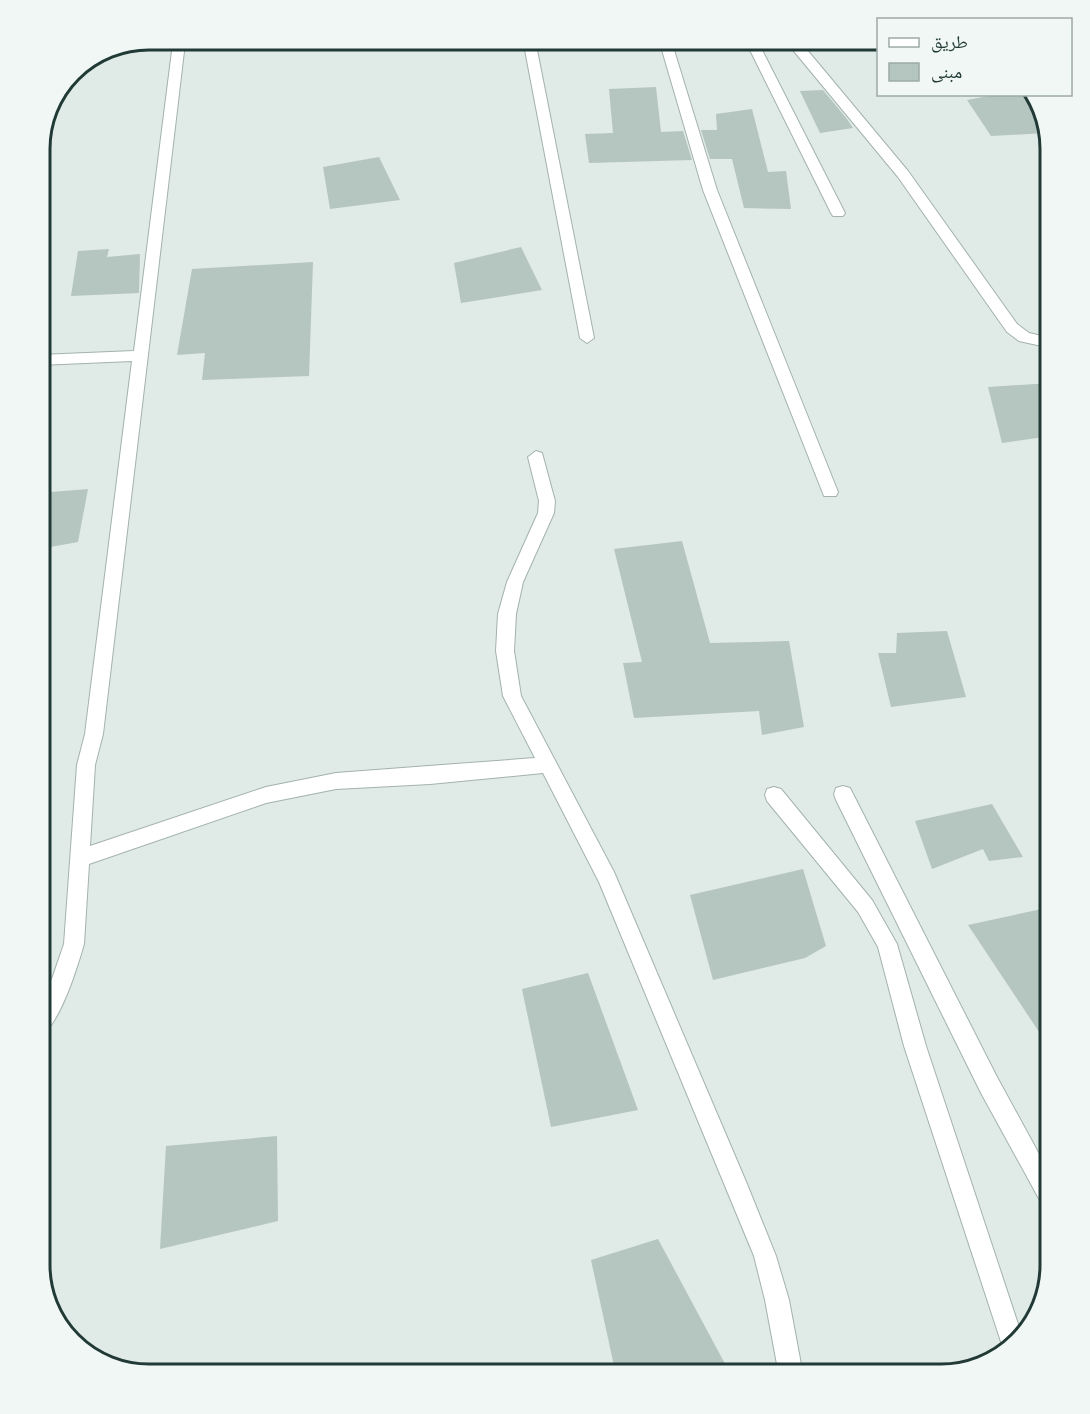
<svg xmlns="http://www.w3.org/2000/svg" width="1090" height="1414" viewBox="0 0 1090 1414" font-family="Lato,'Noto Naskh Arabic',sans-serif">
  <style>
    .building { fill: #b5c5c0 }
    .lines { fill: none; stroke-linecap: round; stroke-linejoin: round }
    .street-casing { stroke: #a3b2ad; stroke-width: 2 }
    .street { fill: #fff; fill-rule: evenodd }
    .rim { fill: none; stroke: #213a35; stroke-width: 3 }
  </style>
  <rect width="100%" height="100%" fill="#e0eae6"/>
  <!-- building -->
  <g class="building">
    <polygon points="656,87 661,132 683,131 692,160 589,163 585,134 613,133 609,89"/>
    <polygon points="823,90 847,119 853,128 820,133 800,91"/>
    <polygon points="999,94 1023,94 1042,120 1046,133 991,136 967,100"/>
    <polygon points="752,109 768,172 786,171 791,209 744,208 732,159 710,159 701,130 717,130 716,114"/>
    <polygon points="379,157 400,200 330,209 323,167"/>
    <polygon points="521,247 542,290 461,303 454,263"/>
    <polygon points="109,249 107,257 140,254 139,293 71,296 78,251"/>
    <polygon points="313,262 309,376 202,380 205,353 177,355 192,269"/>
    <polygon points="1051,383 1051,436 1002,443 988,387"/>
    <polygon points="88,489 78,542 39,549 39,493"/>
    <polygon points="682,541 710,643 789,641 804,727 762,735 759,711 634,718 623,663 642,662 614,549"/>
    <polygon points="947,631 966,697 891,707 878,653 896,653 897,633"/>
    <polygon points="992,804 1023,857 989,861 983,849 932,869 915,821"/>
    <polygon points="803,869 826,946 805,958 713,980 690,895"/>
    <polygon points="1051,907 1051,1050 968,925"/>
    <polygon points="588,973 638,1110 551,1127 522,989"/>
    <polygon points="277,1136 278,1221 160,1249 166,1146"/>
    <polygon points="658,1239 731,1375 616,1375 591,1260"/>
  </g>
  <g class="lines">
    <!-- street casing -->
    <g class="street-casing">
      <g id="street">
        <path d="M153,39l371,3 -1,-3h12l1,3h251l-2,-3h13l110,132 109,153 12,9 22,5v10l-32,-7 -12,-9 -109,-155 -105,-127h-31l83,163 -2,3h-10l-2,-3 -81,-163h-76l43,140 121,302 -2,4h-12l-121,-306 -41,-140h-125l57,288 -7,5 -7,-5 -55,-288 -340,-7 -82,691 -8,31 -5,81 176,-59 70,-14 199,-15 -32,-62 -7,-45 2,-37 9,-32 31,-69 1,-12 -11,-44 8,-6 6,2 13,48 -1,12 -31,69 -7,32 -2,37 7,45 93,176 133,312 29,72 13,44 14,75h-24l-14,-75 -11,-44 -155,-374 -56,-109 -113,11 -94,5 -70,14 -177,61 -5,80c-6,21 -25,84 -45,92v-30l14,-30 11,-32 13,-179 8,-31 47,-373 -93,4v-10l95,-4 39,-308h-14z"/>
        <polygon points="843,786 850,788 997,1077 1051,1176 1051,1209 1043,1206 981,1093 836,800 834,794 836,788"/>
        <polygon points="774,787 781,789 872,900 897,944 926,1046 1022,1336 1005,1354 904,1046 878,947 858,912 767,801 765,795 767,789"/>
      </g>
    </g>
    <!-- street -->
    <use href="#street" class="street"/>
  </g>
  <!-- crop -->
  <path d="M0 0H1090V1414H0ZM149 50H941A99 99 0 0 1 1040 149V1265A99 99 0 0 1 941 1364H149A99 99 0 0 1 50 1265V149A99 99 0 0 1 149 50Z" fill="#f0f7f4" fill-rule="evenodd"/>
  <path class="rim" d="M149 50H941A99 99 0 0 1 1040 149V1265A99 99 0 0 1 941 1364H149A99 99 0 0 1 50 1265V149A99 99 0 0 1 149 50Z"/>
  <!-- legend -->
  <rect x="877" y="18" width="195" height="78" fill="#f0f7f4" stroke="#9daba8" stroke-width="1.5"/>
  <rect x="889" y="38" width="30" height="9" fill="#ffffff" stroke="#9daba8" stroke-width="1.5"/>
  <text x="931" y="48" font-size="18" fill="#213a35">طريق</text>
  <rect x="889" y="63" width="30" height="18" fill="#b5c5c0" stroke="#9daba8" stroke-width="1.5"/>
  <text x="931" y="78" font-size="18" fill="#213a35">مبنى</text>
</svg>
